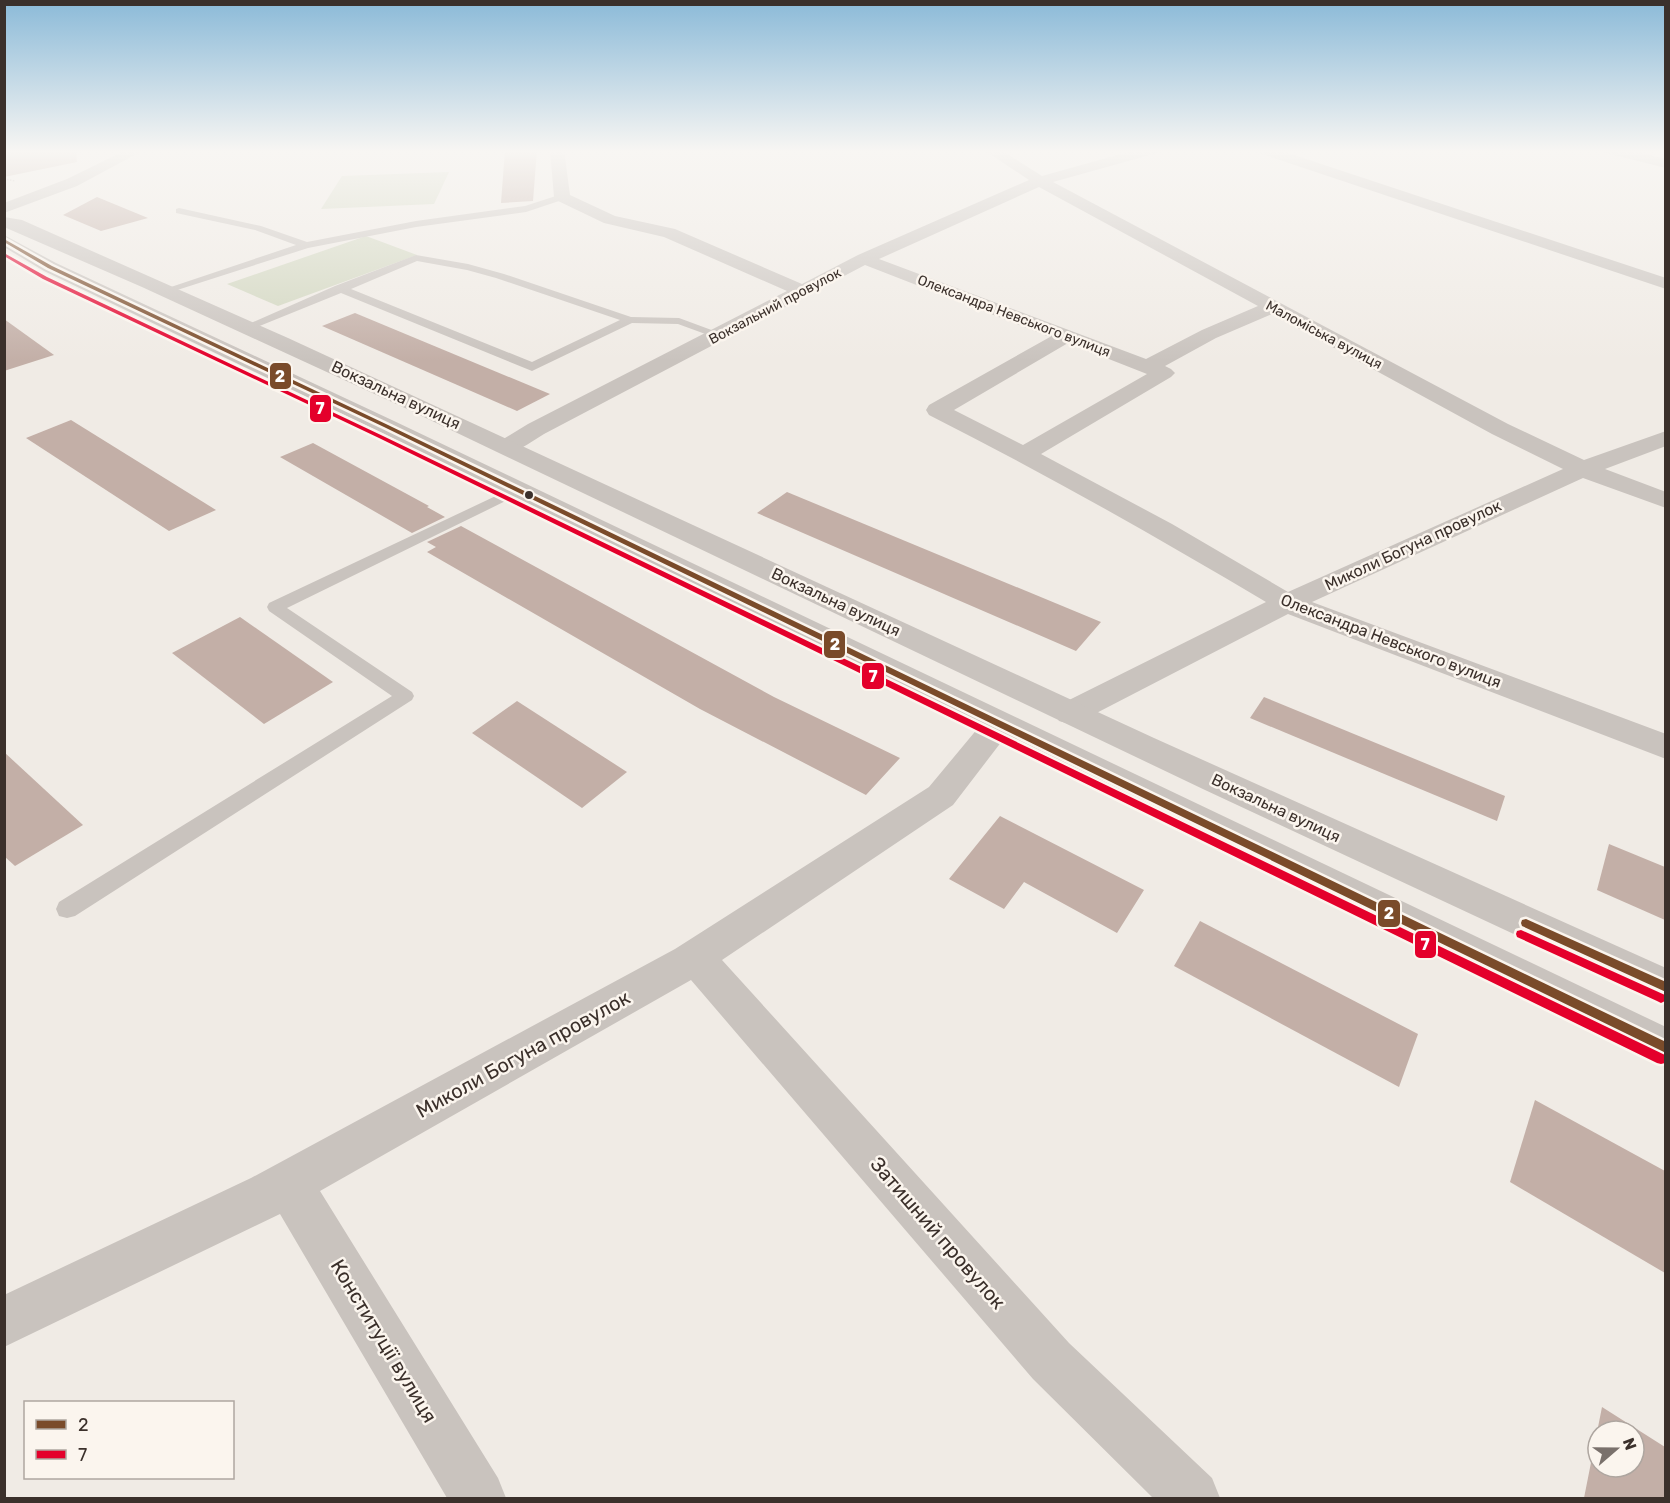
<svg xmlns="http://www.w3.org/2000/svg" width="1670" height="1503" viewBox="0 0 1670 1503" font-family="Rubik,sans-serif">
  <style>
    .green { fill: #d1d6bf }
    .building { fill: #c3afa7; fill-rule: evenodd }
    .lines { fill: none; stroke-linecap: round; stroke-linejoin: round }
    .path { stroke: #c2bbb6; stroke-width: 1.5; stroke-dasharray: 1.5 1.5; stroke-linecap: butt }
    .service { fill: #c9c3be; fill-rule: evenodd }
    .minor { fill: #c9c3be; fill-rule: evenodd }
    .tertiary { fill: #c9c3be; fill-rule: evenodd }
    .bus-1-casing { stroke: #fbf5ee; stroke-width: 5 }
    .bus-2-casing { stroke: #fbf5ee; stroke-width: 5 }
    .bus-1 { fill: #7a4b2a; fill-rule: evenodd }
    .bus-2 { fill: #e4002b; fill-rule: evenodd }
    .bus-dot { fill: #3b302b; stroke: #fbf5ee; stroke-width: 2 }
    .labels { text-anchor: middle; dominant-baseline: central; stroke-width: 5; stroke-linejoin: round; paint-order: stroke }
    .far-street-label { font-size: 14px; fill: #3b302b; stroke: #fbf5ee }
    .street-label { font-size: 16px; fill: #3b302b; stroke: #fbf5ee }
    .near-street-label { font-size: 20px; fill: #3b302b; stroke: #fbf5ee }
    .line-badge { stroke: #fbf5ee; stroke-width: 2 }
    .badge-label { font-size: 16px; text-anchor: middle; font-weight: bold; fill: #fff }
  </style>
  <rect width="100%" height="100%" fill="#f0ebe5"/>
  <!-- green -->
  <g class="green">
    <polygon points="449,172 434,204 321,209 342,176"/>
    <polygon points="366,236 417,255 278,306 227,284"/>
  </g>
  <!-- building -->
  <g class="building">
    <polygon points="4,150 76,150 77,162 4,177"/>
    <polygon points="505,150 537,150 533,201 501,203"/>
    <polygon points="97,197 148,218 101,231 63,215"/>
    <polygon points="355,313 550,394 517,411 322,326"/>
    <polygon points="4,319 54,355 4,371"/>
    <polygon points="71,420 216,510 169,531 26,438"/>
    <polygon points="313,443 429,506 427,507 445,517 412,533 280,457"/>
    <polygon points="787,492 1101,622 1076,651 757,513"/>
    <polygon points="461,526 774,697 900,758 866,795 700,709 427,552 436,547 427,542"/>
    <polygon points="240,617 333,682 264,724 172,653"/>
    <polygon points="1264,697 1505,796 1497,821 1250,718"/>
    <polygon points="517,701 627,772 582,808 472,733"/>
    <polygon points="4,752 83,825 15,866 4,856"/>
    <polygon points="1000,816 1144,890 1117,933 1024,882 1004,909 949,879"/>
    <polygon points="1609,844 1665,867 1665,920 1597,890"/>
    <polygon points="1200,921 1418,1034 1399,1087 1174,966"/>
    <polygon points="1535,1100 1665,1171 1665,1273 1510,1182"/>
    <path d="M1602,1407l63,40v51h-81zM1598,1431h36v36h-36z"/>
  </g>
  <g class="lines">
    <!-- path -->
    <g class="path">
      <polyline points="63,153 71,159"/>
      <polyline points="4,179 15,181"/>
    </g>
    <!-- service -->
    <g class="service">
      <polygon points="562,194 567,197 565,199 526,212 416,227 308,248 171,292 167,293 162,290 296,245 255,230 176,213 176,209 179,208 261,226 307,242 416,221 525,206"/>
      <path d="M416,255l52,9 36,10 127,43 48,1 46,17 -6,4 -41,-15 -46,-1 -100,48 -191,-78 -89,36h-8l-2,-2 93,-41zM417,261l50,9 29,8 124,42 -88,42 -181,-73z"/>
      <polygon points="517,486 522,487 524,490 522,493 287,608 412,692 414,696 412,700 75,916 67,918 59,916 56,909 59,902 392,696 269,611 267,607 269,603"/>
    </g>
    <!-- minor -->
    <g class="minor">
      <path d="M550,150h14l6,45 45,21 60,13 127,55 56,-29 171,-75 -45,-30h17l41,26 93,-26h24l-2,3 -104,29 455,242 76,36 82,-29v15l-61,23 61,23v16l-83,-30 -271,124 354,132v25l-378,-145 -207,107 -11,3 -11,-3 -5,-8 5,-8 207,-103c-111,-66 -222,-129 -337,-187l-3,-5 3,-5 121,-68 -185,-72 -321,169c-14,8 -27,21 -44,17l-4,-5 4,-5 28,-17 259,-133 -123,-54 -60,-14 -48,-23 -2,-3zM1039,187l219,119 -56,24 -56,29 -267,-100zM1272,314l220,120 71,35 -275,123 -116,-68 -131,-70 130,-77 4,-4 -4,-4 -6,-3 51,-28zM1068,343l79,31 -124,71 -69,-35z"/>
      <polygon points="1257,150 1279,150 1666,278 1666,289 1259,153"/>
      <polygon points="999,713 1010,716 1015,724 953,805 722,960 1069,1343 1212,1478 1220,1498 1153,1498 1033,1379 691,980 320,1191 498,1478 506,1498 447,1498 280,1214 4,1347 4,1295 251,1178 675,949 929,787 988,716"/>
    </g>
    <!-- tertiary -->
    <g class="tertiary">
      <polygon points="126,150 144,150 77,186 4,213 4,203 67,179"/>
      <polygon points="1604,150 1629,150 1666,159 1666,168 1606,153"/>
      <polygon points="4,217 22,220 288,338 1154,738 1666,968 1666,1005 1205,790 405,408 142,287 4,227"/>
      <polygon points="4,235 56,263 394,421 1666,1027 1666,1067 378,431 44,271 4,247"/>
    </g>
    <!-- bus-1 casing -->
    <g class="bus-1-casing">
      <g id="bus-1">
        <polygon points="4,239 52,266 388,425 1666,1042 1666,1053 384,427 48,268 4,242"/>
        <polygon points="1526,919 1666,982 1666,992 1522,926 1521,923 1522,920"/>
      </g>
    </g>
    <!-- bus-2 casing -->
    <g class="bus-2-casing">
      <g id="bus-2">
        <polygon points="4,253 47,277 383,436 1665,1055 1665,1063 1661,1064 1657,1063 379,438 43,279 4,256"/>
        <polygon points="1521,930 1665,995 1665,1001 1661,1003 1657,1001 1517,937 1516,934 1517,931"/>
      </g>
    </g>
    <!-- bus-1 -->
    <use href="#bus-1" class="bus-1"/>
    <!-- bus-2 -->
    <use href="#bus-2" class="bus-2"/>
  </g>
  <!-- sky -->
  <linearGradient id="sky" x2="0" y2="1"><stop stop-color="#8bbad8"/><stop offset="0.42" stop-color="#f8f6f3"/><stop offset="1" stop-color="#f8f6f3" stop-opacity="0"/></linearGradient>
  <rect width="1670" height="361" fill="url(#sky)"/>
  <!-- markers -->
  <circle class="bus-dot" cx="529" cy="495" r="5"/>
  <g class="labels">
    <!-- far-street labels -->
    <g class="far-street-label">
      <text transform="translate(775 306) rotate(-28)">Вокзальний провулок</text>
      <text transform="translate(1014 316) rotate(21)">Олександра Невського вулиця</text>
      <text transform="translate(1324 335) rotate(28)">Маломіська вулиця</text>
    </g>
    <!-- street labels -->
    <g class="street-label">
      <text transform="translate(396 395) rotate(25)">Вокзальна вулиця</text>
      <text transform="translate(1413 545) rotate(-25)">Миколи Богуна провулок</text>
      <text transform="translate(836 602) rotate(25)">Вокзальна вулиця</text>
      <text transform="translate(1391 641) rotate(21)">Олександра Невського вулиця</text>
      <text transform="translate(1276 808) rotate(25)">Вокзальна вулиця</text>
    </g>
    <!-- near-street labels -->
    <g class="near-street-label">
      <text transform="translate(523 1054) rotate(-29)">Миколи Богуна провулок</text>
      <text transform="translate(938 1233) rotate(49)">Затишний провулок</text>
      <text transform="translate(384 1341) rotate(59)">Конституції вулиця</text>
    </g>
  </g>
  <g class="line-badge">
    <rect x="269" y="362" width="23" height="28" rx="6" fill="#7a4b2a"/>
    <rect x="309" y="394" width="23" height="29" rx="6" fill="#e4002b"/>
    <rect x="823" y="630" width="23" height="29" rx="6" fill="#7a4b2a"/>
    <rect x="861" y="662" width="24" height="28" rx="6" fill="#e4002b"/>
    <rect x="1377" y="899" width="24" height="29" rx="6" fill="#7a4b2a"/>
    <rect x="1414" y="930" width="23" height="29" rx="6" fill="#e4002b"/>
  </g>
  <g class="badge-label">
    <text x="280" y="382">2</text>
    <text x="320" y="414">7</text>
    <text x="835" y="650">2</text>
    <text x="873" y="682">7</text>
    <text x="1389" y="919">2</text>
    <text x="1425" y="950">7</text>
  </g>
  <!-- border -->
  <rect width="1670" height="1503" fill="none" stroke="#3b302b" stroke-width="12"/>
  <!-- legend -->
  <rect x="24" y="1401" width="210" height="78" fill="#fbf5ee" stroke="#aea6a0" stroke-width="1.5"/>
  <rect x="36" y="1420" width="30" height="9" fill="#7a4b2a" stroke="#aea6a0" stroke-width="1.5"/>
  <text x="78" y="1431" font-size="18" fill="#3b302b">2</text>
  <rect x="36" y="1450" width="30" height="9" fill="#e4002b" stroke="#aea6a0" stroke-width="1.5"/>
  <text x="78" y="1461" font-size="18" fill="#3b302b">7</text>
  <!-- north arrow -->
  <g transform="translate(1616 1449) rotate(70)"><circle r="28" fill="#fbf5ee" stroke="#aea6a0" stroke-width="1.5"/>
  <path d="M0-4.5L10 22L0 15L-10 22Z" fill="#7a716c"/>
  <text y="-9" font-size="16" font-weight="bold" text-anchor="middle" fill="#3b302b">N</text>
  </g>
</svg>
